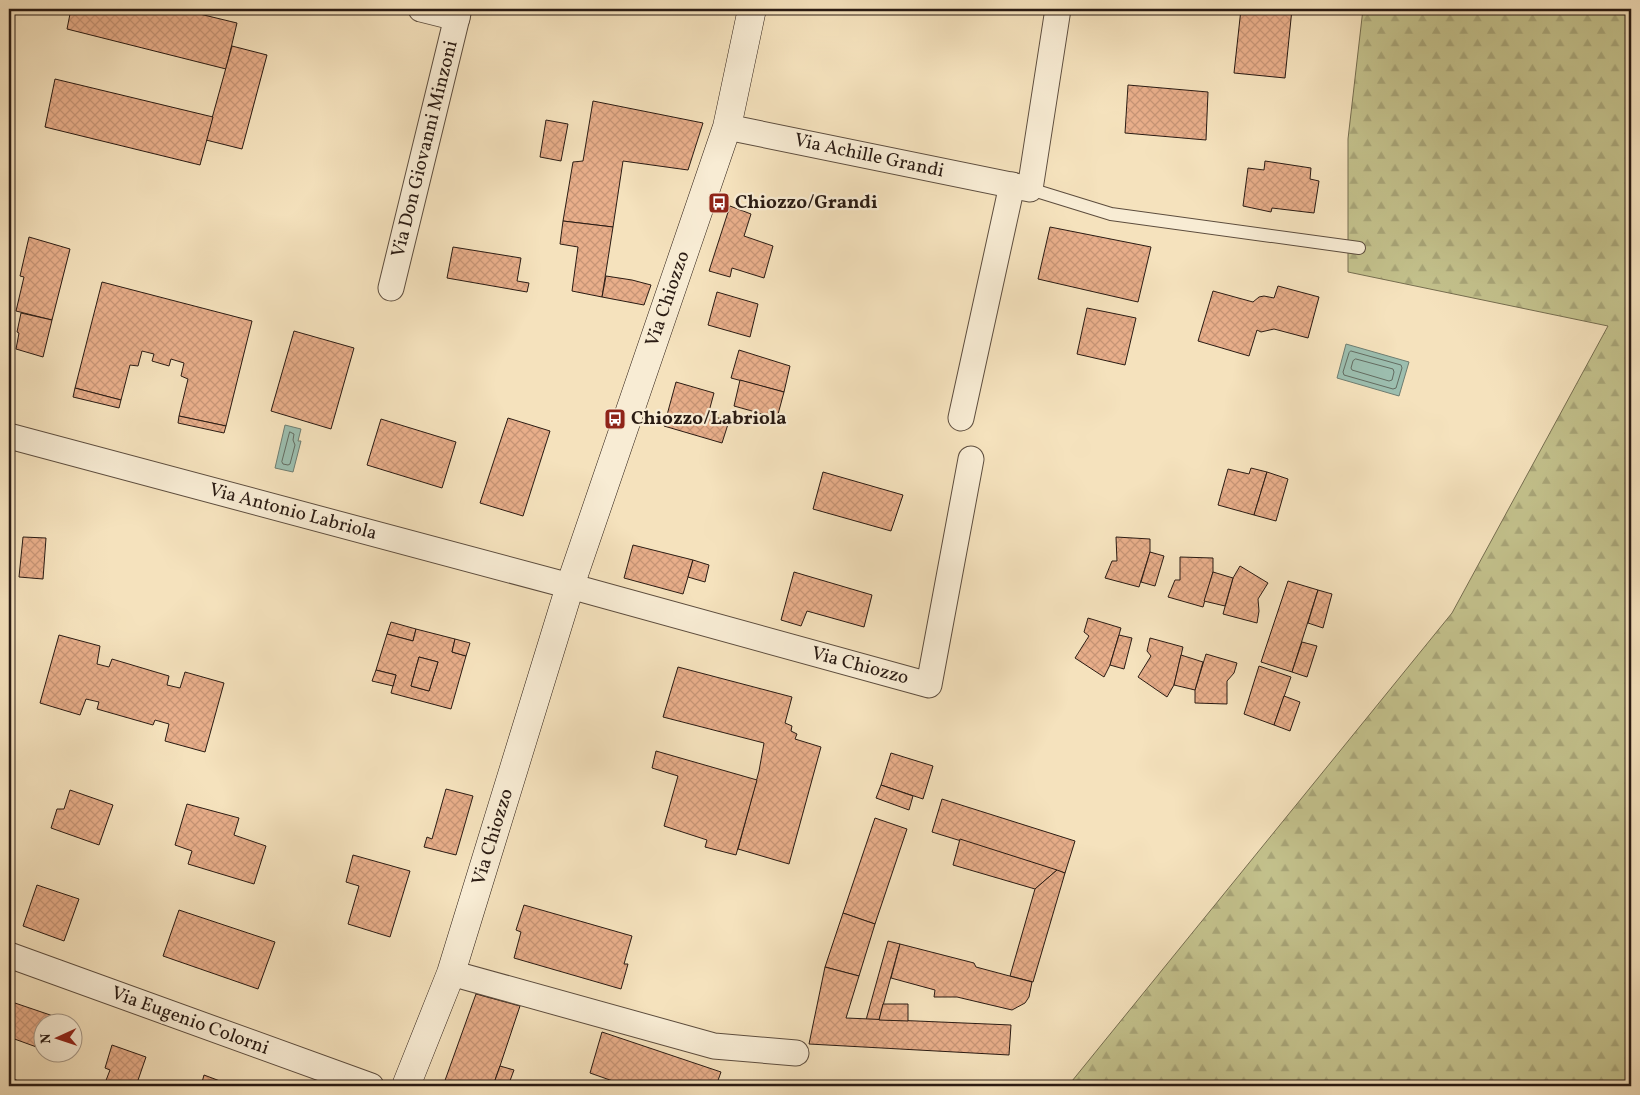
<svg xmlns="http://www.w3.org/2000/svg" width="1640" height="1095" viewBox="0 0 1640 1095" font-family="Vollkorn,serif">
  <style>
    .forest { fill: url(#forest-firs); stroke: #766e50 }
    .water { fill: #9cbeaf; stroke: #6e7d71 }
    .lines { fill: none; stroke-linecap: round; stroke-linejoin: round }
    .shore { stroke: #636c61; stroke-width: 1 }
    .building { fill: url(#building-cross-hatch); stroke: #2a1b13; fill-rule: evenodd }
    .lane-casing { stroke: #5d4d3e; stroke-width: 14 }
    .street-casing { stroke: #5d4d3e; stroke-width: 27 }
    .secondary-casing { stroke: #2a1b13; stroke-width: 29 }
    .lane { stroke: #f8ecd4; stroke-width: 12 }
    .street { stroke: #f8ecd4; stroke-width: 25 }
    .secondary { stroke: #f8ecd4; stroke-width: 28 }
    .labels { text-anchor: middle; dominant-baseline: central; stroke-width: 4.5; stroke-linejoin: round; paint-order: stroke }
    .street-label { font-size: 19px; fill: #2a1b13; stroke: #f8ecd4 }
    .poi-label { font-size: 19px; font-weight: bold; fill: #2a1b13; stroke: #f8ecd4; text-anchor: start }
  </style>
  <defs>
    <pattern id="forest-firs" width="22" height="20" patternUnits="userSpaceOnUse" patternTransform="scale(1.25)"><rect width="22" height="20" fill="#c3c18c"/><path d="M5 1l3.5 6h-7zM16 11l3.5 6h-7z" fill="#a8a578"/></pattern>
    <pattern id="building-cross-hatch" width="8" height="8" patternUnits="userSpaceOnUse" patternTransform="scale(1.25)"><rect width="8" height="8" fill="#e8ae8a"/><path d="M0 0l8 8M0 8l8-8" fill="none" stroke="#c79576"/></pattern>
  </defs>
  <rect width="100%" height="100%" fill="#f5e2bd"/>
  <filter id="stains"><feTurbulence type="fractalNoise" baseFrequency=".004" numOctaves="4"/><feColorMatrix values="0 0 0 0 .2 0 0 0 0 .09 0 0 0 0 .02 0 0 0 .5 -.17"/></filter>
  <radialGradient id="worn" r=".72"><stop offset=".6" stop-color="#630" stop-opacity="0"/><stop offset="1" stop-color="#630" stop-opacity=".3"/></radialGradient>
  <!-- forest -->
  <polygon class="forest" points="1363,9 1631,9 1631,1086 1063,1086 1072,1081 1452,613 1608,326 1348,272 1348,139"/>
  <!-- water -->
  <g class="water">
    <polygon points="1346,344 1409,362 1399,396 1337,378"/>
    <polygon points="285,425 301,429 298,441 301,441 293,472 275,468"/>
  </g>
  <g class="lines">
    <!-- shore -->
    <g class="shore">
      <polygon points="1351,351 1401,365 1402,368 1396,388 1393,389 1344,375 1343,372 1349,353"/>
      <polygon points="1356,359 1393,369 1394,372 1392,380 1389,381 1352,370 1351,368 1353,361"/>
      <polygon points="290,432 294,434 293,440 295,445 290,464 288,465 283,464 282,462"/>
    </g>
  </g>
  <!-- building -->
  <g class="building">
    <polygon points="71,9 179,9 237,23 226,69 67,29"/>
    <polygon points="1241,9 1292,9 1285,78 1234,73"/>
    <polygon points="232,46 267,55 242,149 206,140"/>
    <polygon points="55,79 213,117 200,165 45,127"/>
    <polygon points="1128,85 1208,92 1206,140 1125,133"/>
    <polygon points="593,101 703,123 688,170 623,161 613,227 563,221 573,162 583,161"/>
    <polygon points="546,120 568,124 561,161 540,157"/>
    <polygon points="1265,161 1311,168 1310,179 1319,181 1314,213 1272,208 1271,212 1243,206 1248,168 1264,170"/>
    <polygon points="730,206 751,214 744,236 773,246 764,278 732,268 730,277 709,271"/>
    <polygon points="563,221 613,227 602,297 572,291 578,247 560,244"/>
    <polygon points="1050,227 1151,247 1138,302 1038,279"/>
    <polygon points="29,237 70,249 52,320 16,311 24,277 20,276"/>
    <polygon points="453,247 521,258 517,281 529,283 527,292 447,278"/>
    <polygon points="606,276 632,280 651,285 644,305 602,297"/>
    <polygon points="102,282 252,321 226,426 179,416 188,379 181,376 184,363 171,359 169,366 152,361 154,354 142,351 138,366 130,365 121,400 75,388"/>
    <polygon points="1278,286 1319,297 1308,338 1274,329 1261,332 1257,330 1249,356 1198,341 1213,291 1253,302 1259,297 1264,296 1274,298"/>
    <polygon points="717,292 758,304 750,337 708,325"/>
    <polygon points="1087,308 1136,318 1125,365 1077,354"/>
    <polygon points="21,313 52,320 43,357 16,349 19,333 17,332"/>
    <polygon points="294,331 354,348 331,429 271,411"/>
    <polygon points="739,350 790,366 784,392 731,378"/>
    <polygon points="740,380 784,392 777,418 734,406"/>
    <polygon points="676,382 714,393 708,415 729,421 722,443 664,426"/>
    <polygon points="75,388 121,400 119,408 73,397"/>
    <polygon points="179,416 226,426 224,433 178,423"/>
    <polygon points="508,418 550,431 523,516 480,503"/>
    <polygon points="381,419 456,442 442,488 367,465"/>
    <polygon points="1251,468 1267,472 1254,515 1218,505 1228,469 1249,474"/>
    <polygon points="823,472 903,495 891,531 813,509"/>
    <polygon points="1267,472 1288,479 1276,521 1254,515"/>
    <polygon points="23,537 46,538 43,579 19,577"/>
    <polygon points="1116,537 1150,539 1150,552 1139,587 1105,578 1112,561 1117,561"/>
    <polygon points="633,545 693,560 683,594 624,578"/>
    <polygon points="1150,552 1164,556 1155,586 1141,582"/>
    <polygon points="1180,557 1213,558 1213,572 1203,607 1168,597 1175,580 1180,580"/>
    <polygon points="693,560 709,565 705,582 688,577"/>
    <polygon points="1240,566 1268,583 1258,599 1259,611 1257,623 1223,614 1233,578"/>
    <polygon points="794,572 872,595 864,627 807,611 801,626 781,620"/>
    <polygon points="1213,572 1233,578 1225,606 1204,601"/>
    <polygon points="1288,581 1318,590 1292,672 1261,662"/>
    <polygon points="1318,590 1332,594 1323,628 1308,623"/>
    <polygon points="1088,618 1121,628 1110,665 1104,677 1075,658 1089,636 1084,632"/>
    <polygon points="391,622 416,629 413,641 387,634"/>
    <path d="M416,629l39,10 -3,13 14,4 -15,53 -60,-16 5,-18 -20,-5 11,-36 26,7zM419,657l19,5 -9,29 -18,-5z"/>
    <polygon points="59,635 100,646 97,664 109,667 112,659 169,676 167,685 180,688 185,672 224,683 205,752 165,741 169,724 155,720 153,725 97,709 99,702 86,699 80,715 40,703"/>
    <polygon points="1119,635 1132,638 1124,669 1110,665"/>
    <polygon points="1150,638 1183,647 1174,685 1167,697 1138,677 1151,656 1147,651"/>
    <polygon points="455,639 470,643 466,656 452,652"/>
    <polygon points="1302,642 1317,646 1307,677 1292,672"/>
    <polygon points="1206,654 1237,663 1234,673 1227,681 1227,704 1195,703 1195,690"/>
    <polygon points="1181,655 1203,662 1195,690 1174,685"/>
    <polygon points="419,657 438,662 429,691 411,686"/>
    <polygon points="1259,666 1291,677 1274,725 1244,714"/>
    <polygon points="678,667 792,697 785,723 792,726 791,731 797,734 795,739 821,747 789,864 738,849 759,771 764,743 663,717"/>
    <polygon points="376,670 396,675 393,686 372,681"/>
    <polygon points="1284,696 1300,702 1290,731 1274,725"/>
    <polygon points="656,751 757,780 736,855 705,847 707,840 664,826 678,776 652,768"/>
    <polygon points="891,753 933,766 923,799 881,785"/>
    <polygon points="881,785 913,796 909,810 876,798"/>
    <polygon points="446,789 473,796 456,855 424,847 427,837 432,839"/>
    <polygon points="70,790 113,805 99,845 51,828 57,809 64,809"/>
    <polygon points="942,799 1075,841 1065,873 932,832"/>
    <polygon points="187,804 239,818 234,835 266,846 254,884 188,864 192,851 175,845"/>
    <polygon points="875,818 907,829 875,924 843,913"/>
    <polygon points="960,839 1057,870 1035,889 953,865"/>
    <polygon points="353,855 410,871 390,937 348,924 359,886 346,882"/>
    <polygon points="1057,870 1065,873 1033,982 1010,976 1035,889"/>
    <polygon points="37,885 79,899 64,941 23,926"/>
    <polygon points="524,905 632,936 624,964 628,964 621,989 514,958 521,932 516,930"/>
    <polygon points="179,910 275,942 258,989 163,956"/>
    <polygon points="843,913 875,924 859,976 825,967"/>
    <polygon points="888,941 900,944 879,1020 866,1020"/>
    <polygon points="900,944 974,963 976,967 1032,982 1029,997 1025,1003 1012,1010 957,997 934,997 935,990 891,978"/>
    <polygon points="825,967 859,976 846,1018 1011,1025 1009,1055 809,1044"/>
    <polygon points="476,994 520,1006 500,1066 493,1086 443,1086"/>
    <polygon points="9,1001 68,1021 68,1022 42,1022 42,1049 9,1037"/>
    <polygon points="883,1004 908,1004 908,1021 879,1020"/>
    <polygon points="602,1032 721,1072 716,1086 627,1086 590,1073"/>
    <polygon points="112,1045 146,1057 136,1086 114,1086 105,1083 110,1070 105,1068"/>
    <polygon points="500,1066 514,1070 508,1086 493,1086"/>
    <polygon points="204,1075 228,1084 237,1086 201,1086"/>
    <polygon points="9,1077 30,1086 9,1086"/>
  </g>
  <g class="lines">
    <!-- lane casing -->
    <g class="lane-casing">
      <polyline id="lane" points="1030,189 1111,214 1359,248"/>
    </g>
    <!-- street casing -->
    <g class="street-casing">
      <g id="street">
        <polyline points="421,9 457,18"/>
        <polyline points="727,127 1030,189 1058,9"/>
        <polyline points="391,288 459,9"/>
        <polyline points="961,418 1012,185"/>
        <polyline points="9,436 570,586 929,685 971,459"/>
        <polyline points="9,955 371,1086"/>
        <polyline points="451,973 714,1046 796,1053"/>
      </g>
    </g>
    <!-- secondary casing -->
    <g class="secondary-casing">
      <polyline id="secondary" points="406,1086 451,973 570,586 727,127 752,9"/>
    </g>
    <!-- lane -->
    <use href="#lane" class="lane"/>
    <!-- street -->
    <use href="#street" class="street"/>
    <!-- secondary -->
    <use href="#secondary" class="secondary"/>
  </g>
  <!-- icons -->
  <defs>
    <g id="bus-square" transform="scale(1.125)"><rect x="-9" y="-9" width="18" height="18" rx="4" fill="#8f2418" stroke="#f8ecd4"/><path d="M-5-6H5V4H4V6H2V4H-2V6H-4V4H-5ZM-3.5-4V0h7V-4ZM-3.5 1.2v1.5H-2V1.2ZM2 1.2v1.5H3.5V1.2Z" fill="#fff"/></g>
  </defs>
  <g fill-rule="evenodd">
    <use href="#bus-square" x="719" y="203"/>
    <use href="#bus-square" x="615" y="419"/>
  </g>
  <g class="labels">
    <!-- street labels -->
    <g class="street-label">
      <text transform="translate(425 149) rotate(-76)">Via Don Giovanni Minzoni</text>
      <text transform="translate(869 156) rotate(12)">Via Achille Grandi</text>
      <text transform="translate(668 299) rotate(-71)">Via Chiozzo</text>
      <text transform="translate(293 512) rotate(15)">Via Antonio Labriola</text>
      <text transform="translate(860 666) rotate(15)">Via Chiozzo</text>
      <text transform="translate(493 837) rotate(-73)">Via Chiozzo</text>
      <text transform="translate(190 1021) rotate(20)">Via Eugenio Colorni</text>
    </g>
    <!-- poi labels -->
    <g class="poi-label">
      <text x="735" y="203">Chiozzo/Grandi</text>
      <text x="631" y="419">Chiozzo/Labriola</text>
    </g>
  </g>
  <!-- margin -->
  <rect width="1640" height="1095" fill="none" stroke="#f5e2bd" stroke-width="30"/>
  <rect x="10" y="10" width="1620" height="1075" fill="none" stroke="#2a1b13" stroke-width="2.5"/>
  <rect x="15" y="15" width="1610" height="1065" fill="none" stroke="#2a1b13"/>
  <!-- north arrow -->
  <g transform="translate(58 1038) rotate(267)"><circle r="24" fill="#f8ecd4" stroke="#a69887"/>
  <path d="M0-4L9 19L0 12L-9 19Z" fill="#8f2418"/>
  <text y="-8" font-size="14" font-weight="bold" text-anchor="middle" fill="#2a1b13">N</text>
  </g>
  <rect width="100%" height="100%" filter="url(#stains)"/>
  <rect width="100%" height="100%" fill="url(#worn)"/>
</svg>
